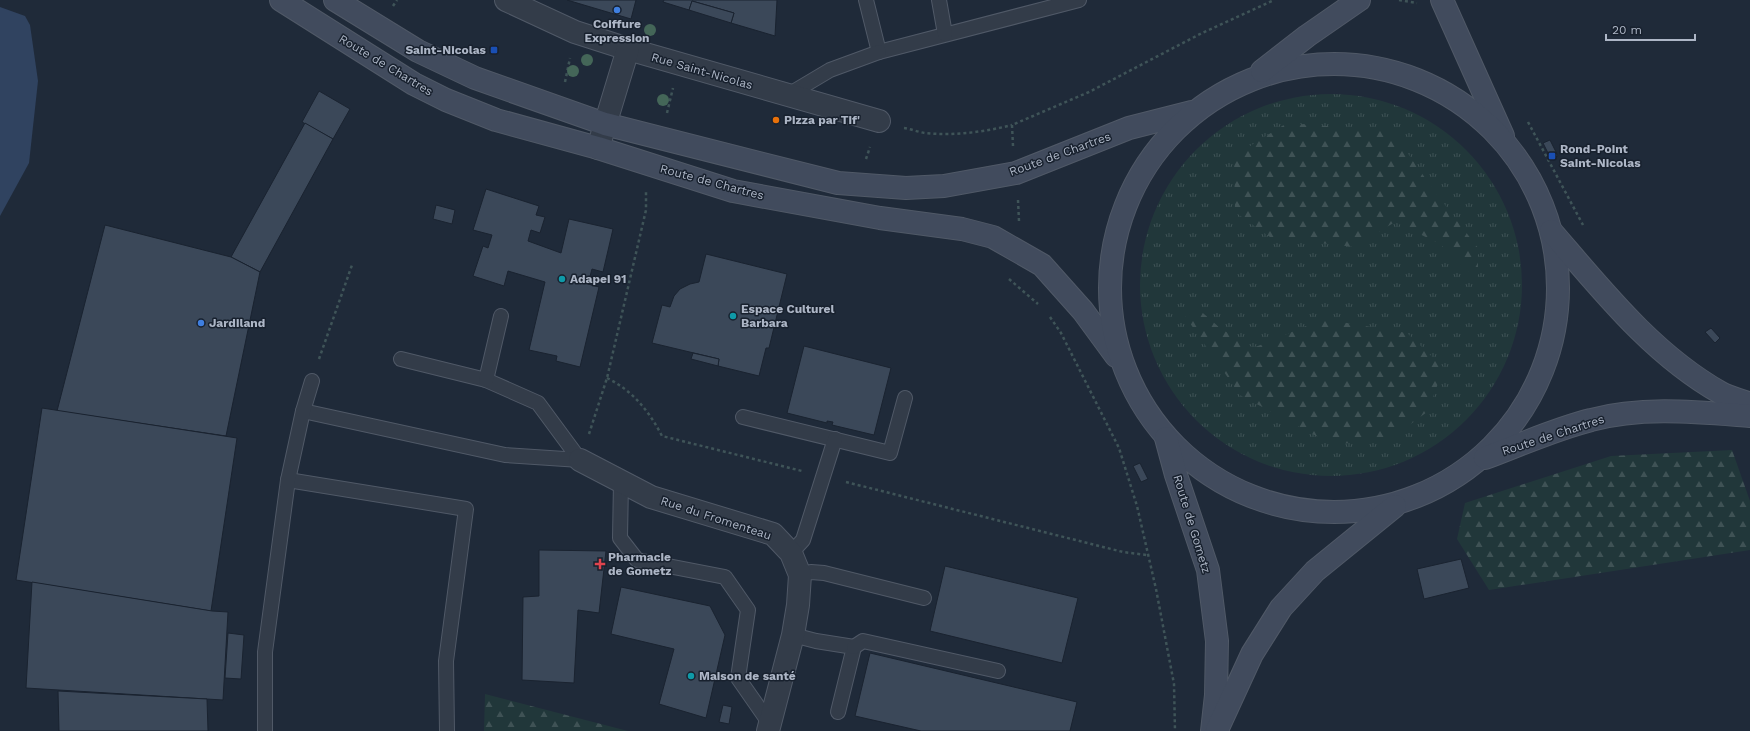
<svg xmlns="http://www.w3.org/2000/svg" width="1750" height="731" viewBox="0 0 1750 731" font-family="'Work Sans',sans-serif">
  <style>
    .grass { fill: url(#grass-tufts) }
    .forest { fill: url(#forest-firs) }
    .water { fill: #304360 }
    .building { fill: #3b4859; stroke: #1a2330 }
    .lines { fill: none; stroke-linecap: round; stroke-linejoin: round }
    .lane-casing { stroke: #505967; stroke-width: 16 }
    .street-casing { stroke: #505967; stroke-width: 24 }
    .secondary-casing { stroke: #505967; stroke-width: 24 }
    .path { stroke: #3f5458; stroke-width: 2.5; stroke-dasharray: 3 3; stroke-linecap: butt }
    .lane { stroke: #333c49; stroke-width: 14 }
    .street { stroke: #333c49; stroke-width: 22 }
    .secondary { stroke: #414b5d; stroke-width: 22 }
    .tree { fill: #446658 }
    .shop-dot { fill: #3f7fe0; stroke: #18212e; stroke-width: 1.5 }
    .transit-dot { fill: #1a4fb4; stroke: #18212e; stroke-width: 1.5 }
    .food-dot { fill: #e8710a; stroke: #18212e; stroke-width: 1.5 }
    .culture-dot { fill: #0f9aa8; stroke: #18212e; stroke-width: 1.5 }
    .health-dot { fill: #e0444e; stroke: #18212e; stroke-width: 1.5 }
    .labels { text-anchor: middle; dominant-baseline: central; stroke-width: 3; stroke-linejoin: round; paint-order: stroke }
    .poi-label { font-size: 12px; font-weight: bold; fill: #adb6c6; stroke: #18212e; text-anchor: start }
    .street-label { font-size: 12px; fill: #adb6c6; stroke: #18212e }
  </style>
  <defs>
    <pattern id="grass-tufts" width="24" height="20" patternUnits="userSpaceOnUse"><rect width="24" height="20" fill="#21373a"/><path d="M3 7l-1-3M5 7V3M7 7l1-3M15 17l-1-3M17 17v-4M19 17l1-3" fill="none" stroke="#3f5255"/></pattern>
    <pattern id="forest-firs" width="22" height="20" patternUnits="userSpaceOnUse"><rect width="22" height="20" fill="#21373a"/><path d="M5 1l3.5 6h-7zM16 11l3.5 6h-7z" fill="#3f5255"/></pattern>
  </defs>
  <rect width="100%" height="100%" fill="#1f2a39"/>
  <!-- grass -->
  <circle class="grass" cx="1331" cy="285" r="191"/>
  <!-- forest -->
  <g class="forest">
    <polygon points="1287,123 1392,131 1435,192 1478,248 1478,280 1440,244 1395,222 1354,247 1270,237 1235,212 1234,156"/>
    <polygon points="1196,307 1220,328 1253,348 1323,319 1407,333 1444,368 1427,412 1392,438 1333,445 1240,395 1185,316"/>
    <polygon points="1732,450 1750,501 1750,550 1489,590 1457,539 1465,503 1611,456"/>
    <polygon points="485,694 628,731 484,731"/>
  </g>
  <!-- water -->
  <polygon class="water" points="0,7 25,16 30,25 38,81 29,163 0,216"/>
  <!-- building -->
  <g class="building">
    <polygon points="567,0 636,0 631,19"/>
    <polygon points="664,0 777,0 775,36 731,23 734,13 692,1 689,10 663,2"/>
    <polygon points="692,1 734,13 731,23 689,10"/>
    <polygon points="319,91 350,109 333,139 302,122"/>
    <polygon points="305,123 333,139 260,272 231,257"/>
    <polygon points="1550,140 1558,156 1551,159 1543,143"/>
    <polygon points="486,189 539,206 536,215 545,217 540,233 531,230 528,241 561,253 569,219 613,229 603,272 592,269 588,284 599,287 580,367 556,361 557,356 529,350 545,282 508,271 504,286 473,276 483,246 488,248 492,235 473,230"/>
    <polygon points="436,205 455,210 452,224 433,219"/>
    <polygon points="105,225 231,257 260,272 226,436 57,411"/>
    <polygon points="706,254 787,274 769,348 766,348 759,376 718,366 719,359 652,343 662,305 670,307 674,296 680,289 690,284 699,282"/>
    <polygon points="1711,328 1720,338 1715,343 1705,332"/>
    <polygon points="804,346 891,368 874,435 832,425 833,422 827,421 827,423 787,413"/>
    <polygon points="693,353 719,359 718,366 691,359"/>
    <polygon points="42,408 237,438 211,611 16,580"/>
    <polygon points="1140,463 1148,479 1141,482 1133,466"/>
    <polygon points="539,550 606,551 599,613 578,610 574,683 522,680 523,597 539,596"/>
    <polygon points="1461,559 1469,588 1424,599 1417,569"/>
    <polygon points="945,566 1078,598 1062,663 930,631"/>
    <polygon points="32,582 212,611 228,612 223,700 26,688"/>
    <polygon points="621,587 710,606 725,635 706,718 659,704 674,649 611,634"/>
    <polygon points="228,633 244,635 241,679 225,678"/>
    <polygon points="870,653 1077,702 1070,731 921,731 855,716"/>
    <polygon points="58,691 207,699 208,731 59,731"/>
    <polygon points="723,705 732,707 729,724 719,722"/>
  </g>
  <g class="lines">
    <!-- lane casing -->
    <g class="lane-casing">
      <g id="lane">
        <polyline points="866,0 879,52 1079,0"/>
        <polyline points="939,0 945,34"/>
        <polyline points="788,95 830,70 879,52"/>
        <polyline points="401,359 486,380 538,403 580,460"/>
        <polyline points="486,380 501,316"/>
        <polyline points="303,411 505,455 580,460"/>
        <polyline points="743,417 890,453 905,398"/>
        <polyline points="288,480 466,509 446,661 447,731"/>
        <polyline points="621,482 620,538 637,560 725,577 748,610 738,678 770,724"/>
        <polyline points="791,553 803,540 835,439"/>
        <polyline points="800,575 811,572 824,573 924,598"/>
        <polyline points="793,635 816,641 854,647 838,712"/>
        <polyline points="854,647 863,641 998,671"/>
        <polyline points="265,731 265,652 288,480 303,411 312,381"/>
      </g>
    </g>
    <!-- street casing -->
    <g class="street-casing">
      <g id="street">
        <polyline points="506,0 575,32 628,49 879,121"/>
        <polyline points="598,148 628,49"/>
        <polyline points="580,460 651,497 773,534 791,553 800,575 798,605 793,635 768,731"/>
      </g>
    </g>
    <!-- secondary casing -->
    <g class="secondary-casing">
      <g id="secondary">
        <polyline points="281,0 414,84 446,100 496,120 598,148 733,191 880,218 962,229 993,237 1042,265 1083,311 1116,356"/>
        <polyline points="335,0 418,51 475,78 605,124 838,183 906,188 944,186 1016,173 1129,128 1192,112"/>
        <polyline points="1442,0 1503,136"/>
        <circle cx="1334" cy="288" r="224"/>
        <polyline points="1262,71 1307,36 1359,0"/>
        <path d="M1551,231c51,59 101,123 170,162 9,5 20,7 29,11"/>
        <polyline points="1166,438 1176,475 1208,570 1217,641 1216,695 1212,731"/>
        <path d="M1485,458c35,-13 70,-29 106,-38 51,-14 107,-8 159,-4"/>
        <polyline points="1217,730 1252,654 1281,608 1315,571 1395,506"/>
      </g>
    </g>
    <!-- path -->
    <g class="path">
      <polyline points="1399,0 1417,3"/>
      <polyline points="393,6 397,0"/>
      <polyline points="565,82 570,58"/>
      <polyline points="667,113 673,88"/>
      <polyline points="1528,122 1583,225"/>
      <path d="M904,128c7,1 14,4 21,5 29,3 59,-1 87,-8"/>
      <polyline points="1013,146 1012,125 1089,92 1202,33 1274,0"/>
      <polyline points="866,159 870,147"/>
      <polyline points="1018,200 1019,221"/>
      <polyline points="1009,279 1038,304"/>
      <polyline points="1050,317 1061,333 1119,448 1137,506 1156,589 1174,684 1175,731"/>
      <polyline points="319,359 352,265"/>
      <path d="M607,378c26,13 42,33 55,58l140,35"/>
      <polyline points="589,434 607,378 646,210 646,192"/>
      <polyline points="846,482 1123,552 1147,555"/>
    </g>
    <!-- lane -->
    <use href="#lane" class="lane"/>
    <!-- street -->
    <use href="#street" class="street"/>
    <!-- secondary -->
    <use href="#secondary" class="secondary"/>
  </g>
  <!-- trees -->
  <g class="tree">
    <circle cx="650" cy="30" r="6"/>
    <circle cx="587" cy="60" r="6"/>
    <circle cx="573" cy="71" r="6"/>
    <circle cx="663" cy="100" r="6"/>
  </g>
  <!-- markers -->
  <g class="shop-dot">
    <circle cx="617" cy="10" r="4"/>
    <circle cx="201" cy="323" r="4"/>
  </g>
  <g class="transit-dot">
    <rect x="490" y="46" width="8" height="8" rx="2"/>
    <rect x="1548" y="152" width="8" height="8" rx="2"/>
  </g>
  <circle class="food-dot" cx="776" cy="120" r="4"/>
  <g class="culture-dot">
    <circle cx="562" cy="279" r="4"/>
    <circle cx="733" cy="316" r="4"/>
    <circle cx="691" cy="676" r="4"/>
  </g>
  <path class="health-dot" d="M598 558h4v4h4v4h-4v4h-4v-4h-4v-4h4z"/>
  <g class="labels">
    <!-- poi labels -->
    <g class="poi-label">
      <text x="617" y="24" text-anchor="middle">Coiffure<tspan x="617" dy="14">Expression</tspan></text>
      <text x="486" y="50" text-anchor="end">Saint-Nicolas</text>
      <text x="784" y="120">Pizza par Tif'</text>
      <text x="1560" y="149">Rond-Point<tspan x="1560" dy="14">Saint-Nicolas</tspan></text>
      <text x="570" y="279">Adapei 91</text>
      <text x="741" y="309">Espace Culturel<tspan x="741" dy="14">Barbara</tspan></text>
      <text x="209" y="323">Jardiland</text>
      <text x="608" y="557">Pharmacie<tspan x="608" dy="14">de Gometz</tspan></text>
      <text x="699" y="676">Maison de santé</text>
    </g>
    <!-- street labels -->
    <g class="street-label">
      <text transform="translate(386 65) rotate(31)">Route de Chartres</text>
      <text transform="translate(702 71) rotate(16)">Rue Saint-Nicolas</text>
      <text transform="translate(1060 154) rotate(-20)">Route de Chartres</text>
      <text transform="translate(712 182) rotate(15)">Route de Chartres</text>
      <text transform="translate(1553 435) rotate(-18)">Route de Chartres</text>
      <text transform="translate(716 518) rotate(18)">Rue du Fromenteau</text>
      <text transform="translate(1192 524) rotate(73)">Route de Gometz</text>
    </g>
  </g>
  <!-- scale -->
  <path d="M1606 34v6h89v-6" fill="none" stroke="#adb6c6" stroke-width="2"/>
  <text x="1612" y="34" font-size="12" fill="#adb6c6" stroke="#18212e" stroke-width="3" paint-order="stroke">20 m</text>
</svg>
